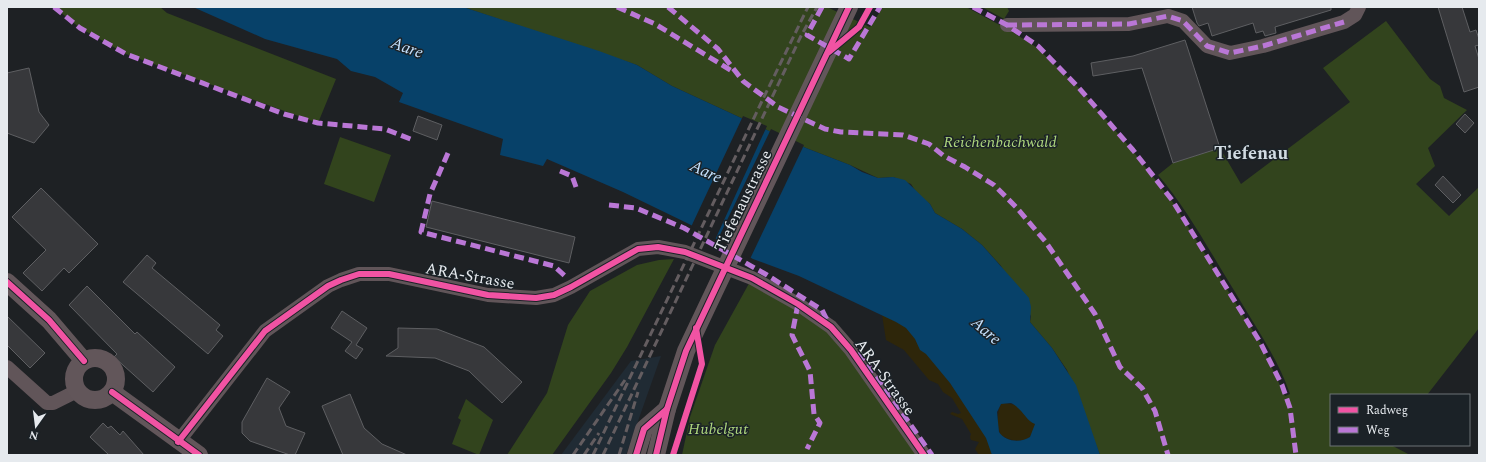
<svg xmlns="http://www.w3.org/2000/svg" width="1486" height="462" viewBox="0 0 1486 462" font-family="Spectral,serif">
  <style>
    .built { fill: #202b34 }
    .green { fill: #32441d }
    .sand { fill: #2e260a }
    .water { fill: #074169; fill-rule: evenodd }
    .pier { fill: #1e2124 }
    .building { fill: #37383b; stroke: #5e5f62 }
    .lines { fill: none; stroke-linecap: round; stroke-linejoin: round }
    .minor { stroke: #615559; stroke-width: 14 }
    .major { stroke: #62565a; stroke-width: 18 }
    .rail { stroke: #645d60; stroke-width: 3; stroke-dasharray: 8 4; stroke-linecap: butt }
    .quiet { stroke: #ba77d6; stroke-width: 5; stroke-dasharray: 10 5; stroke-linecap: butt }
    .cycleway-casing { stroke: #1b2227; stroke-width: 8 }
    .cycleway { stroke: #f153a3; stroke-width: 6 }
    .labels { text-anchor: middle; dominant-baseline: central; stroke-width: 3; stroke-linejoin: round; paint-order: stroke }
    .park-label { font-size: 16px; font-style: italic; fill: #add67d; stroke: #1b2227 }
    .street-label { font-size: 16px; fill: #e6eaee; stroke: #1b2227 }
    .water-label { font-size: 17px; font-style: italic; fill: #c4e1fd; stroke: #1b2227 }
    .quarter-label { font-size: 18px; font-weight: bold; fill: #d1dbe2; stroke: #1b2227 }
  </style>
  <rect width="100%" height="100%" fill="#1e2124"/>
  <!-- built -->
  <polygon class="built" points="661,356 626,455 561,455 631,361"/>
  <!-- green -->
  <g class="green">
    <polygon points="54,7 160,7 167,13 336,79 318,123 126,54 80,28"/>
    <path d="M463,7h367l-1,1 41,19 13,-20h83l45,24 25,16 43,41 53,62 40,51 88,141 25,54 5,-2c-12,-36 -36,-69 -55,-102 -25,-40 -47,-82 -77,-117l15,-12 47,-15 21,36 109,-82 -27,-34 63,-47 44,58 10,7 4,12 23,12 -39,38 7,18 -19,18 33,32 30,-29v141l-52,67h-96v50h60l19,10h-310l-33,-85 -15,-22 -22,-26 1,-6 -30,-50 -19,-21 -20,-16 -27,-16 -5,-9 -12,-9 -7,-11 -18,-7 -15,1 -28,-13 -44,-17 -134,-62 -35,-21z"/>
    <polygon points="982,7 1007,7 1009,11 1004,19"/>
    <polygon points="340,137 391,155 374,202 324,184"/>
    <polygon points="674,259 627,347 611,373 552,455 507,455 547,393 568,325 590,291 637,265 659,260"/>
    <polygon points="752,278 831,327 924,455 682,455 690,417 715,345"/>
    <polygon points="466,399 493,420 479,455 452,444 461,420 458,418"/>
  </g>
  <!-- sand -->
  <g class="sand">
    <polygon points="889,312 905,317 1000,455 979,455 975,449 979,442 971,440 970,437 971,434 962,419 950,414 952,412 958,414 961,413 952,398 943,392 938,384 929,380 904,350 886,340 882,315"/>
    <path d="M1004,403l12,2 19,19c-1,20 -21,20 -34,11 -5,-9 -4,-22 0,-31z"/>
  </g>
  <!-- water -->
  <path class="water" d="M193,7h270l136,44 38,14 35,21 134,62 44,17 12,7 16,6 15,-1 12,3 25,24 5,9 27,16 20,16 47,53 2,9 -1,15 22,26 24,37 24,70h-108l-6,-17 -36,-55 -24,-29 -6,-4 -5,-11 -9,-11 -10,-6 -97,-46 -46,-17 -64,-35 -66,-32 -76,-33 -4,7 -43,-11 3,-16 -104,-37 4,-9 -28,-16 -24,-6 -14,-12 -72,-20zM1011,403c12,6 15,18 24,21l-5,13c-9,6 -25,5 -31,-5l-2,-20 4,-8z"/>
  <!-- pier -->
  <g class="pier">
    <polygon points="743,116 767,126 715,240 691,227"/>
    <polygon points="771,129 804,145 750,259 717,241"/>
  </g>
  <!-- building -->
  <g class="building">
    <polygon points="1192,7 1331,7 1331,10 1275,27 1276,33 1265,36 1263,31 1256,33 1253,23 1212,36 1208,23 1199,26 1197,23"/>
    <polygon points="1438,7 1462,7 1470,32 1476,30 1479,39 1479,45 1475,46 1479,59 1479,87 1464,92"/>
    <polygon points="1185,40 1220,148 1173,163 1142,68 1093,76 1091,63 1133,56"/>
    <polygon points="29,68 39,112 49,125 34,143 7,133 7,73"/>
    <polygon points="1465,114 1474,123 1465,133 1456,124"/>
    <polygon points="418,116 442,125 437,140 413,131"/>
    <polygon points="1443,176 1461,195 1453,203 1435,185"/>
    <polygon points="41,188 98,244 69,273 64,268 42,291 23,273 46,250 12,217"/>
    <polygon points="432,201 575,237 569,263 426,227"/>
    <polygon points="147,255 156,263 152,268 220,325 216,330 223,336 208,354 123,282"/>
    <polygon points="87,286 135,334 137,332 175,367 153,392 114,357 117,354 69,305"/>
    <polygon points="342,311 367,328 356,345 363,349 356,359 345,351 352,342 331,328"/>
    <polygon points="7,316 45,353 30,368 7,345"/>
    <polygon points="398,328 437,329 484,347 522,382 502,403 469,371 435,358 386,356 398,348"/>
    <polygon points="267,378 290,392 279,408 286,426 305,433 295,455 290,455 250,441 242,433 242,422"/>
    <polygon points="350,394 364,428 382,444 407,455 343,455 322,406"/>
    <polygon points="103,423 108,428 111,426 120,435 123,431 144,455 109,455 90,437"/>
  </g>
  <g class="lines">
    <!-- minor -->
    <g class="minor">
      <polyline points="1007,25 1129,24 1168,16 1183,21 1207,46 1230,53 1263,46 1344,22 1355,15 1359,7"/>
      <polyline points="7,367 47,403 53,403 77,391"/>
      <polyline points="178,442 265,331 328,286 341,280 359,274 389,274 488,295 536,298 554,295 571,287 638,249 658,247 685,252 752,278 798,304 831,327 851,350 924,455"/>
    </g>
    <!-- major -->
    <g class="major">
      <polyline points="7,282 49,320 84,361"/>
      <circle cx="95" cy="379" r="21"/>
      <polyline points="112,392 199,455"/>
      <polyline points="636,455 644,429 667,409"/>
      <polyline points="656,455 667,409 686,351 849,7"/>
    </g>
    <!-- rail -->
    <g class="rail">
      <polyline points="573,455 625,380"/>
      <polyline points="584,455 599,433"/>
      <polyline points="593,455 762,101 808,7"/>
      <polyline points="603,455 801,36 817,7"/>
      <polyline points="619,455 638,392"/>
    </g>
    <!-- quiet -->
    <g class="quiet">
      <polyline points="54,7 80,28 126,54 284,114 318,123 385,129 413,140"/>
      <polyline points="617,7 655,24 732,71"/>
      <polyline points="668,7 718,49 743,81 778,107 825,129 841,132 903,135 929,144 944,156 965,167 994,185 1016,207 1045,241 1095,314 1120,367 1142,388 1155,411 1168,455"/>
      <polyline points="822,7 807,35 849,59 880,7"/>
      <polyline points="973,7 1007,25 1038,46 1079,88 1133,150 1172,200 1260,342 1282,385 1290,408 1296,455"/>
      <polyline points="1007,25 1129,24 1168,16 1183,21 1207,46 1230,53 1263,46 1344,22"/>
      <polyline points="448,153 430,194 421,232 554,266 565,276"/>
      <polyline points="560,171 572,176 576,187"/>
      <polyline points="609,205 636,208 684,228 767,275 822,310 828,322"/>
      <polyline points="798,304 792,335 810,371 814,414 820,423 807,449"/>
      <polyline points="859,352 932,455"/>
    </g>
    <!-- cycleway casing -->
    <g class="cycleway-casing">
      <g id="cycleway">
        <polyline points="829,52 859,27 870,7"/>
        <polyline points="7,282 49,320 84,361"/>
        <polyline points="112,392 199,455"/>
        <polyline points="178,442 265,331 328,286 341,280 359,274 389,274 488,295 536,298 554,295 571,287 638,249 658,247 685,252 752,278 798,304 831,327 851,350 924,455"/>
        <polyline points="636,455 644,429 667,409"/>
        <polyline points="656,455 667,409 686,351 849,7"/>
        <polyline points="673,455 702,364 696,328"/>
      </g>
    </g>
    <!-- cycleway -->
    <use href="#cycleway" class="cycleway"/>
  </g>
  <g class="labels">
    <!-- park labels -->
    <g class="park-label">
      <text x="1000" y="142">Reichenbachwald</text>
      <text x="718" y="429">Hubelgut</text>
    </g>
    <!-- street labels -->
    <g class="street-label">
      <text transform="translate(743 201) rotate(-64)">Tiefenaustrasse</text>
      <text transform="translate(470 276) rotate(10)">ARA-Strasse</text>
      <text transform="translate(885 377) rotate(54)">ARA-Strasse</text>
    </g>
    <!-- water labels -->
    <g class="water-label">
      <text transform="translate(407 48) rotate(20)">Aare</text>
      <text transform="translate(706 172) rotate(25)">Aare</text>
      <text transform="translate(986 331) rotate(41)">Aare</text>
    </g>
    <!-- quarter labels -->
    <g class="quarter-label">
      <text x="1251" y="153">Tiefenau</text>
    </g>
  </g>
  <!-- border -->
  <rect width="1486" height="462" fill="none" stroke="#e6eaee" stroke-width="16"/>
  <!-- legend -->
  <rect x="1330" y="394" width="140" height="52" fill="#1b2227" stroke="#6c7277"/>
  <rect x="1338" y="407" width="20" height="6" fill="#f153a3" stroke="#6c7277"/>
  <text x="1366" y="414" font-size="12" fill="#e6eaee">Radweg</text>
  <rect x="1338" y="427" width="20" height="6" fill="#ba77d6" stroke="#6c7277"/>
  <text x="1366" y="434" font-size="12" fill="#e6eaee">Weg</text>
  <!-- north arrow -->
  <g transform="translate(36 426) rotate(194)" stroke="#1b2227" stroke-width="3" paint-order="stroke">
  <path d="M0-3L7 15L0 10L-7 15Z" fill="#e6eaee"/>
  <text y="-6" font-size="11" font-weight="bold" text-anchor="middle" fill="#e6eaee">N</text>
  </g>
</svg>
